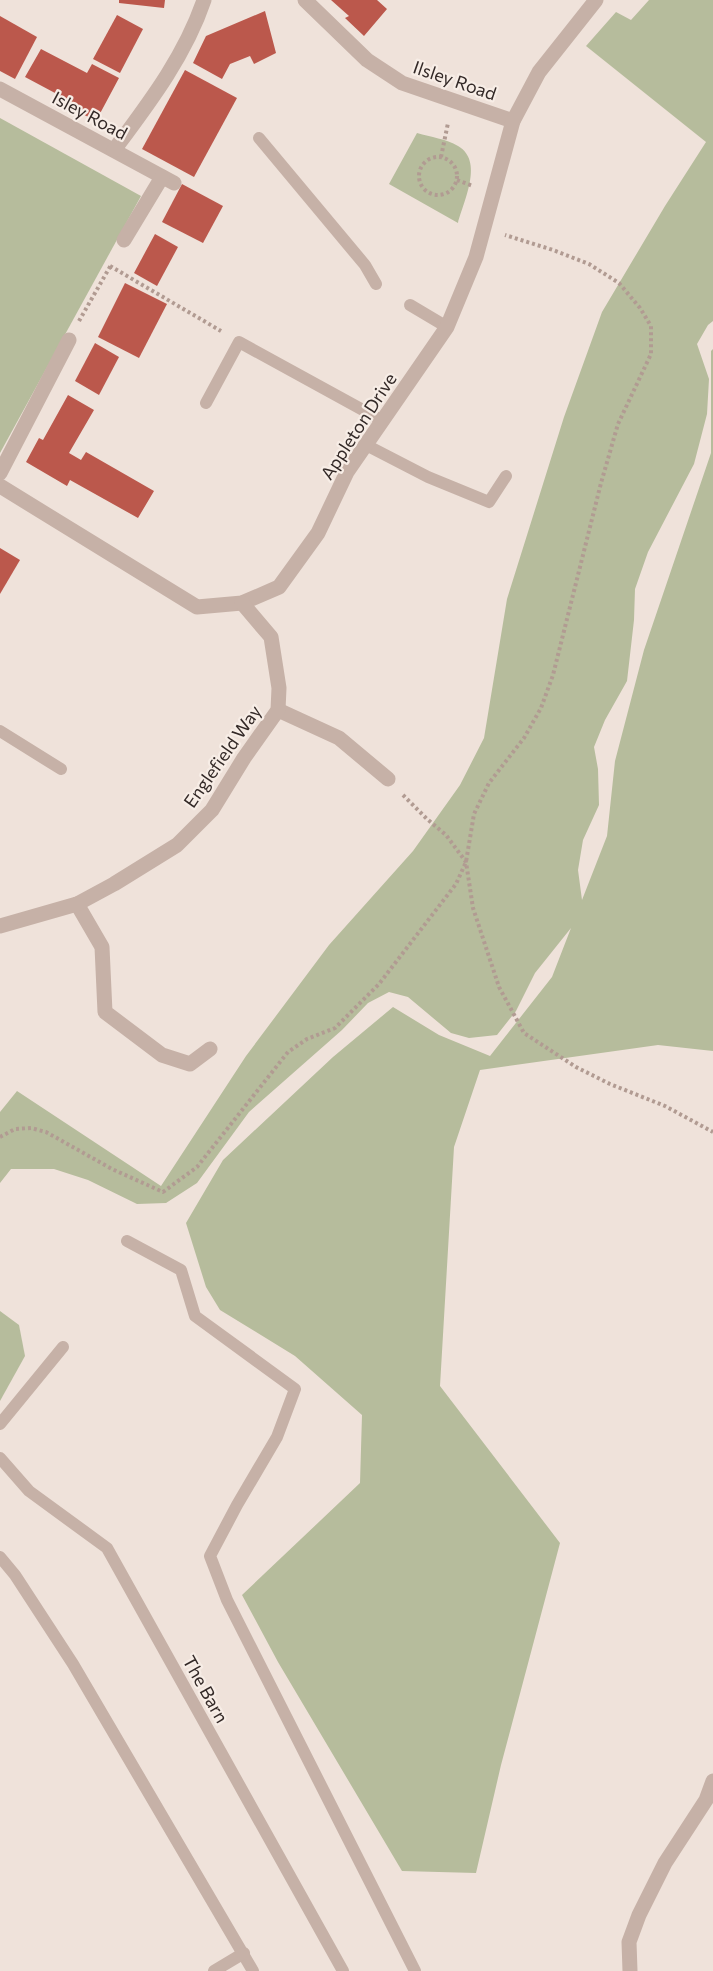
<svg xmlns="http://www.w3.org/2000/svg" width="713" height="1971" viewBox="0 0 713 1971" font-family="Commissioner,sans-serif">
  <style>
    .green { fill: #b6bc9c }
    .building { fill: #bb584c }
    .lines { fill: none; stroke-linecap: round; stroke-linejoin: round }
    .path { stroke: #b19b92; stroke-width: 4; stroke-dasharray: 3 3; stroke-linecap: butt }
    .service { stroke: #c6b1a7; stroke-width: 12 }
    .minor { stroke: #c6b1a7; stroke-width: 15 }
    .labels { text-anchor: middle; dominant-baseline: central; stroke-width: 4.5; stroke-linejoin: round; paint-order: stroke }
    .street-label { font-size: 18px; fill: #332927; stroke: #f7ede6 }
  </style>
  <rect width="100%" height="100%" fill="#efe2da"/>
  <!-- green -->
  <g class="green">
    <polygon points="649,0 713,0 713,321 708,325 697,344 709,379 707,414 694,464 648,552 635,589 634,620 627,681 605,720 594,747 598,769 599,805 583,840 578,870 582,900 607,836 615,761 644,650 711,453 711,351 713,349 713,1051 658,1045 480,1070 454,1147 440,1386 560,1543 501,1765 476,1873 402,1871 278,1662 242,1595 360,1483 362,1415 295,1356 220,1310 206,1287 186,1223 223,1160 333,1057 393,1007 439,1035 490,1056 552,977 571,928 535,973 516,1011 497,1035 469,1038 451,1033 408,997 389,992 368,1003 342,1030 249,1112 197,1183 166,1203 137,1204 88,1180 54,1169 11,1169 0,1183 0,1112 17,1091 161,1186 246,1056 329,945 413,851 460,785 484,738 507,599 564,417 602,312 665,206 706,142 586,46 616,12 631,20"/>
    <polygon points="0,118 141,196 0,453"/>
    <path d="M417,133c14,4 29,6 41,13 26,15 6,54 0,77l-69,-39z"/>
    <polygon points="0,1311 19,1325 25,1356 0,1401"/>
  </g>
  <!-- building -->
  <g class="building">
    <polygon points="119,0 165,0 164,8 119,3"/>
    <polygon points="331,0 377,0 387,9 364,36 345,18 349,16"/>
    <polygon points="265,11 276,53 254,64 250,56 230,64 222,79 193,63 206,36"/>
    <polygon points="117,15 143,29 120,73 93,59"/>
    <polygon points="0,16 37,37 15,79 0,71"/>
    <polygon points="41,49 87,73 92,64 119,78 96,121 67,106 70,101 25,77"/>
    <polygon points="185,70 237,98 194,177 142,149"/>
    <polygon points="182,184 223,206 203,243 162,222"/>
    <polygon points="155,234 178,247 157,286 134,273"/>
    <polygon points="125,283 167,304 139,358 98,337"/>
    <polygon points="95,343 119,357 99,395 75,381"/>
    <polygon points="68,395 94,410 69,453 81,460 86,452 154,491 138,518 70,480 67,486 26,462 39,438 43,440"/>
    <polygon points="0,548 20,560 0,594"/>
  </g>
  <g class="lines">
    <!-- path -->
    <g class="path">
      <polyline points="441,157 448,123"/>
      <circle cx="438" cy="176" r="19"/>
      <polyline points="457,180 473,186"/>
      <polyline points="110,266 221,331"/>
      <polyline points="79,321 111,265"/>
      <polyline points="403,795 427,819 446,835 466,862 473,908 499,987 524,1033 576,1067 610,1084 665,1106 713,1132"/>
      <polyline points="0,1137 15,1129 31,1128 46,1132 112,1169 163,1192 197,1167 288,1052 307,1039 335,1028 379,984 456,884 466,862 474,814 489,783 524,738 541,708 553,675 601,483 618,424 651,354 651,326 640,308 619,283 589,264 553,250 505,235"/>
    </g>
    <!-- service -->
    <g class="service">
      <polyline points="259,138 365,265 376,284"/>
      <polyline points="410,305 447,327"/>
      <polyline points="206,403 239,342 383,421"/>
      <polyline points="366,445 428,477 489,502 506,476"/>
      <polyline points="0,731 61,769"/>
      <polyline points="127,1241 181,1270 195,1316 295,1389 277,1437 237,1505 210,1556 227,1600 415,1971"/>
      <polyline points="0,1424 63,1347"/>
      <polyline points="0,1458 29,1491 107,1548 343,1971"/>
      <polyline points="0,1557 15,1575 73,1664 253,1971"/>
      <polyline points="214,1971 244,1953"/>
    </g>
    <!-- minor -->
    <g class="minor">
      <polyline points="305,0 367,60 402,83 513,121"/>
      <polyline points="0,89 174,183"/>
      <path d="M114,150c35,-47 71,-94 90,-150"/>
      <polyline points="124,240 162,177"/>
      <polyline points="0,473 69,340"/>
      <polyline points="0,486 197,607 242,603 279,587 318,533 347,472 447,327 476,257 513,121 539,72 596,0"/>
      <polyline points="278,710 339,738 388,779"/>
      <polyline points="77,904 102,947 105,1012 162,1055 190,1064 210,1049"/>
      <polyline points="0,926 77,904 114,884 177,845 212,810 244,758 278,710 279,688 271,637 242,603"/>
      <polyline points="630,1971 629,1942 639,1915 665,1863 706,1800 713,1781"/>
    </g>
  </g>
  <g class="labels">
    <!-- street labels -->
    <g class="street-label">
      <text transform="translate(455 80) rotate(19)">Ilsley Road</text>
      <text transform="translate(90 115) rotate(28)">Isley Road</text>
      <text transform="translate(358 426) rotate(-57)">Appleton Drive</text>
      <text transform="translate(222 756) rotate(-55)">Englefield Way</text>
      <text transform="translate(206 1689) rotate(61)">The Barn</text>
    </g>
  </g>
</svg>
